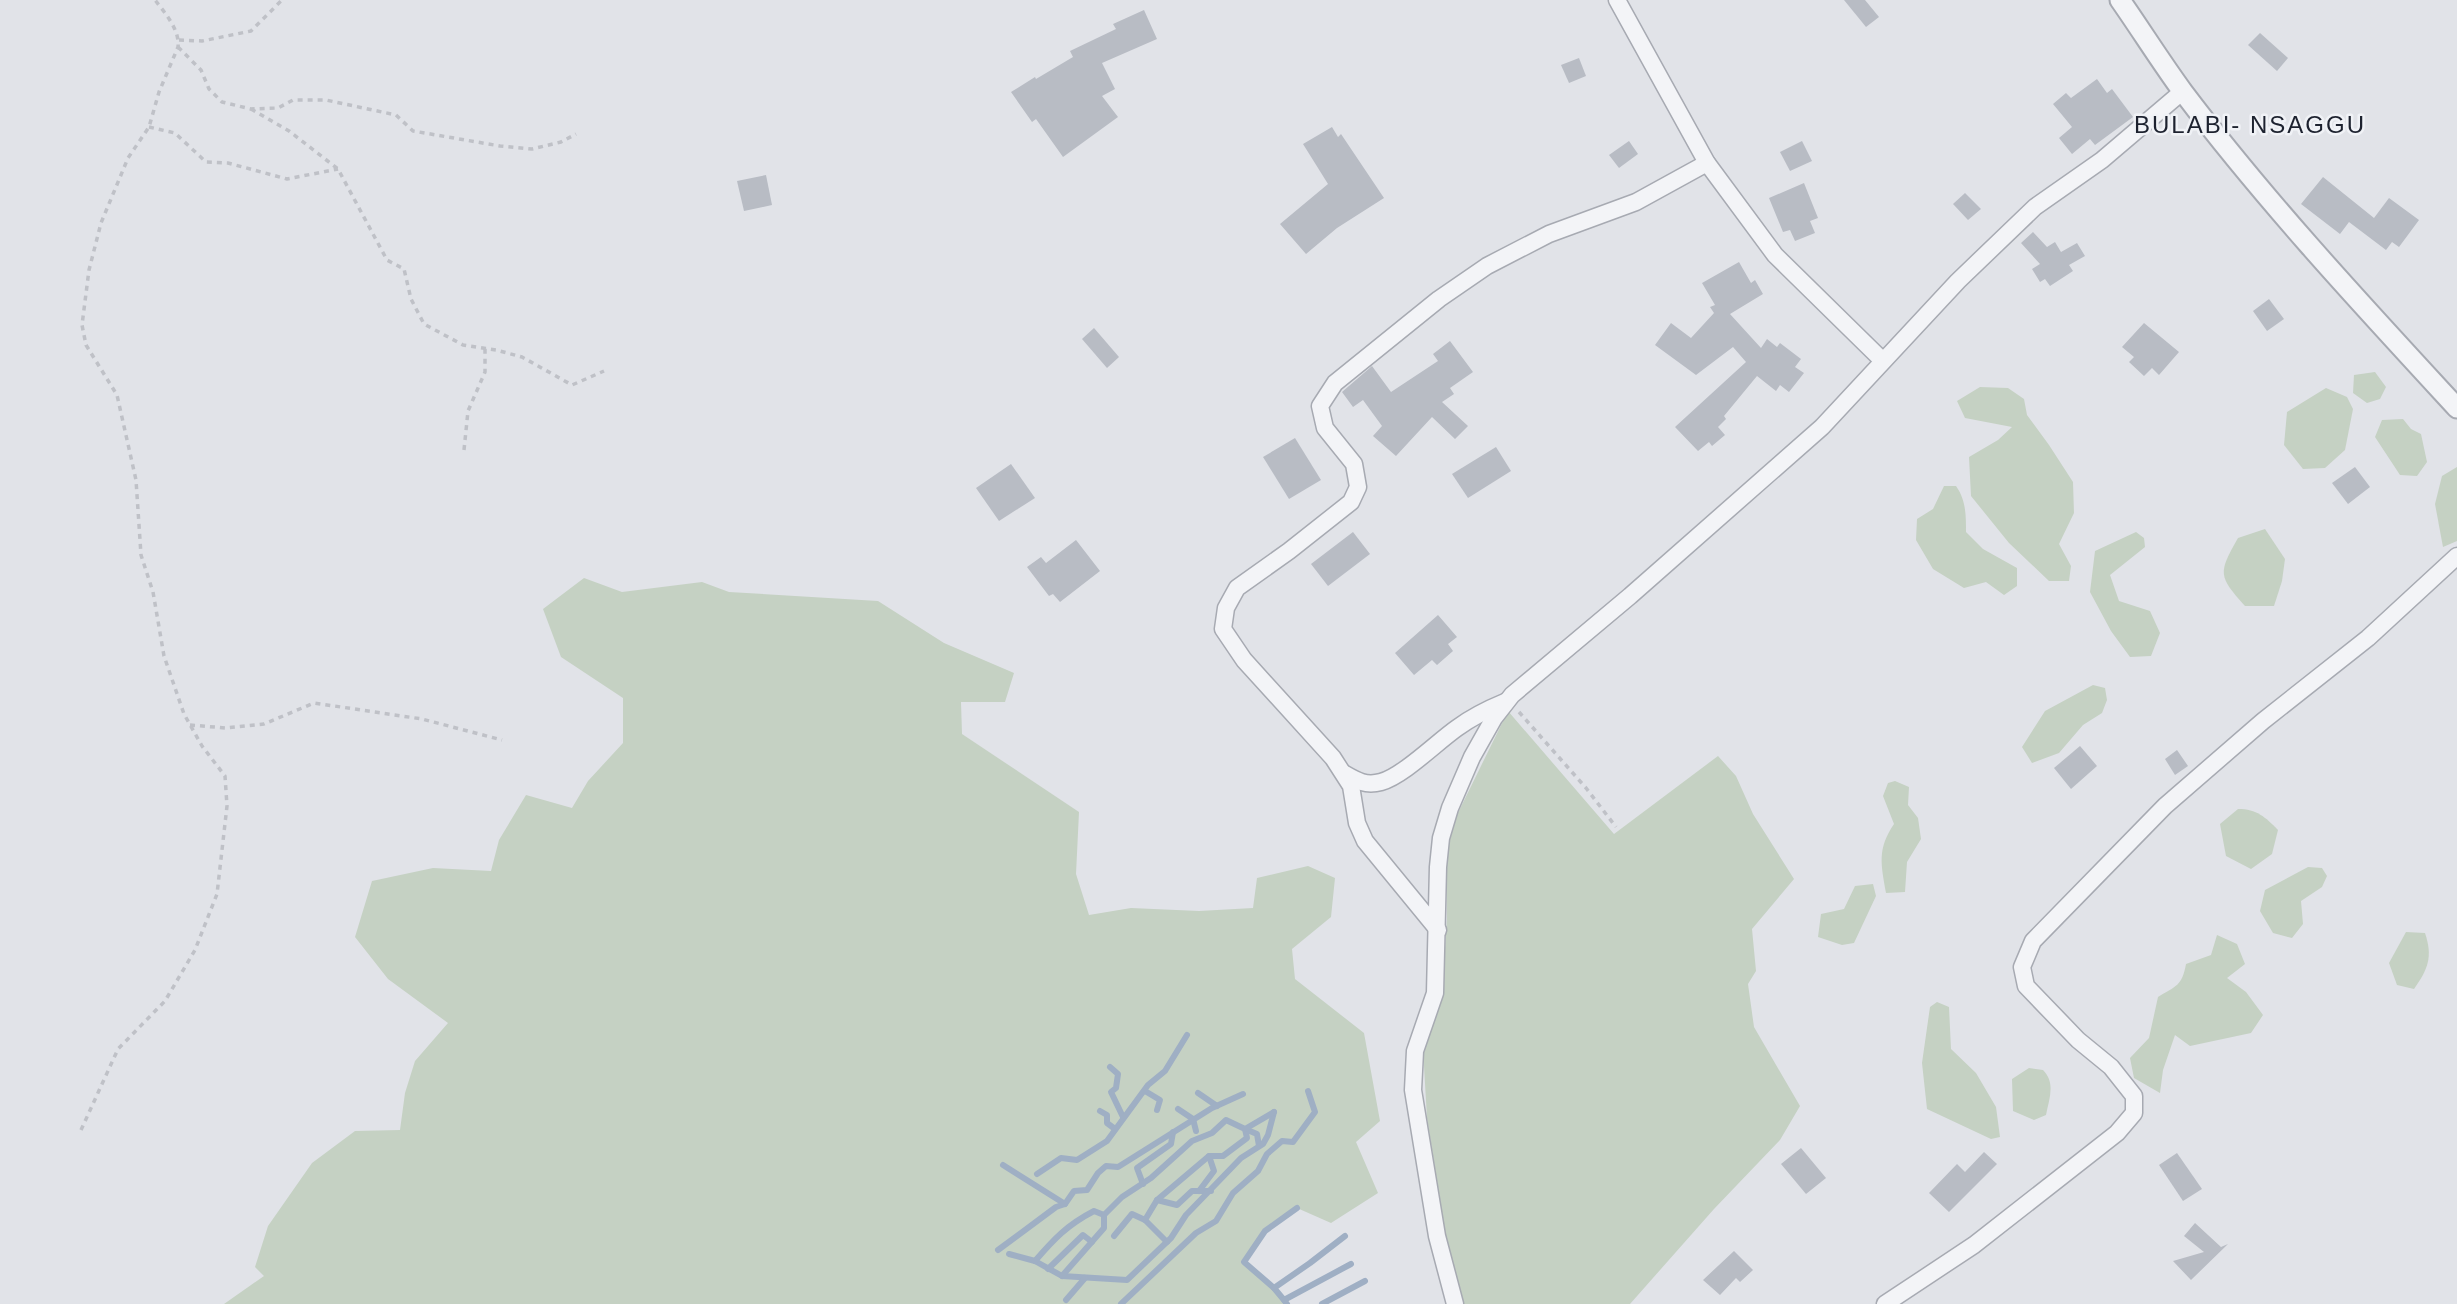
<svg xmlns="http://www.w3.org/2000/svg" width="2457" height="1304" viewBox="0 0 2457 1304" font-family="Arial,sans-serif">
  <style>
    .green { fill: #c5d1c3 }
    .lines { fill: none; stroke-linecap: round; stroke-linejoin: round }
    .stream { stroke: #9fafc4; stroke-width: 6 }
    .building { fill: #b8bcc4 }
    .minor-casing { stroke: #a7aab2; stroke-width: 19 }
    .tertiary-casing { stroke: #a7aab2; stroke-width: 23 }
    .path { stroke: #bfc1c7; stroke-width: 3.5; stroke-dasharray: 5 5; stroke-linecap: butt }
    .minor { stroke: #f3f4f7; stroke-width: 16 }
    .tertiary { stroke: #f3f4f7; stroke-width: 19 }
    .labels { text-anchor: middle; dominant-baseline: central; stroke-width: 5; stroke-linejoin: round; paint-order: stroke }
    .quarter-label { font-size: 24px; letter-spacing: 2px; fill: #1d222f; stroke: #f0f2f6 }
  </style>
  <rect width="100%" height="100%" fill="#e1e3e8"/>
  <!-- green -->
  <g class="green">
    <polygon points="2375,372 2386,387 2380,399 2367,403 2353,393 2354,375"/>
    <polygon points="1980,387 2008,388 2024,399 2027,415 2049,445 2073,482 2074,513 2059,544 2071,566 2069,581 2049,581 2009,543 1971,496 1969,457 1998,440 2012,427 1965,418 1957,401"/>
    <polygon points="2326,388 2347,397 2353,409 2345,450 2325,468 2303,469 2284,445 2287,412"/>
    <polygon points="2403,419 2411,429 2421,434 2427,462 2417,476 2400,475 2375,437 2382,420"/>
    <polygon points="2457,467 2457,541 2443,547 2435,504 2442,476"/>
    <path d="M1944,486h12c10,14 10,29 10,46l17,17 34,19v18l-13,9 -18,-13 -22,6 -31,-19 -17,-29 1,-21 16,-10z"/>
    <path d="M2265,529l20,30 -3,22 -8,25h-29c-27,-30 -27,-33 -7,-68z"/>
    <polygon points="2136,532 2144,538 2145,547 2110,575 2119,601 2150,611 2160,633 2151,656 2130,657 2111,631 2090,592 2095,551"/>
    <polygon points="584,578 622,592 702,582 729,592 878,601 944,643 1014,673 1005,702 961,702 962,734 1079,812 1076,874 1089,915 1131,908 1199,911 1253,908 1257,878 1308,866 1335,878 1331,917 1292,949 1295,979 1364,1033 1380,1121 1356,1142 1378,1193 1331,1223 1297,1208 1265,1231 1244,1262 1274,1288 1287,1304 224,1304 264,1276 255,1267 268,1226 312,1163 355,1131 400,1130 405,1093 415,1061 448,1023 388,979 355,937 372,881 433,868 491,871 499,840 526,795 572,808 588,781 623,743 623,698 561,657 543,609"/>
    <polygon points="2093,685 2105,688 2107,700 2102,713 2083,725 2059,753 2032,763 2022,747 2045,711"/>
    <polygon points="1508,711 1614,834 1718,756 1736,776 1753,814 1794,879 1752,929 1756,971 1748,984 1754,1027 1800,1106 1780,1140 1714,1209 1630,1304 1462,1304 1450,1262 1427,1118 1423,1049 1435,1012 1445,948 1447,919 1446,847 1453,823"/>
    <path d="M1895,781l14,6 -1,18 10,13 3,21 -14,23 -2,30 -19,1c-5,-29 -9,-44 8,-69l-11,-28 5,-13z"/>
    <path d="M2238,809c19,0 27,8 40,21l-6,24 -21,15 -25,-13 -6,-32z"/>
    <polygon points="2308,867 2322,868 2327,876 2322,887 2301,901 2303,924 2292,938 2273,933 2260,911 2265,890"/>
    <polygon points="1873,884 1876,896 1854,943 1842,945 1818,937 1821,914 1844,909 1855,886"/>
    <path d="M2406,932l19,1c8,24 3,36 -11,56l-17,-4 -8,-22z"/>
    <path d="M2217,935l20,9 8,20 -18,14 19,14 17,23 -12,18 -61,13 -15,-11 -12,35 -3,23 -26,-15 -4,-20 19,-20 9,-41c18,-11 24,-11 28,-33l25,-9z"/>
    <polygon points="1937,1002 1949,1007 1951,1049 1976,1073 1996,1107 2000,1137 1991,1139 1927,1109 1922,1063 1930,1007"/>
    <path d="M2029,1068l14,2c13,13 6,29 3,45l-12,5 -21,-9 -1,-32z"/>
  </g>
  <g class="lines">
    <!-- stream -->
    <g class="stream">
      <polyline points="1110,1067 1118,1074 1116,1088 1111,1092 1123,1117"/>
      <polyline points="1145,1091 1160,1100 1157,1110"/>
      <polyline points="1198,1093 1217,1106"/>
      <polyline points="1178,1109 1193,1119 1196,1131"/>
      <polyline points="1100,1111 1107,1115 1107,1123 1115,1129"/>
      <polyline points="1003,1165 1065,1204"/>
      <polyline points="1037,1174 1061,1158 1077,1160 1107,1141 1148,1085 1165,1071 1187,1035"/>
      <polyline points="1143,1184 1137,1168 1171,1144 1173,1132"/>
      <polyline points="1199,1191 1214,1171 1209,1156"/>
      <polyline points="1157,1200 1177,1205 1192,1191 1211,1191"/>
      <polyline points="1145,1220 1167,1242"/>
      <polyline points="1114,1236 1132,1214 1145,1220 1157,1200 1209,1156 1223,1156 1247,1138 1245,1129 1257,1134 1259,1146"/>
      <polyline points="998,1250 1056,1207 1065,1204 1074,1191 1087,1190 1098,1173 1106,1166 1118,1167 1212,1108 1243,1094"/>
      <polyline points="1009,1254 1035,1261 1062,1276 1127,1280 1171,1238 1186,1215 1241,1158 1263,1144 1268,1135 1274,1112"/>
      <path d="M1035,1261c19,-22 32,-36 59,-50l10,4"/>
      <polyline points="1048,1269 1083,1235 1092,1242"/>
      <polyline points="1062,1276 1104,1228 1104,1215 1122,1197 1151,1178 1192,1141 1212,1133 1226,1120 1245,1129 1274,1112"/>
      <polyline points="1274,1288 1244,1262 1265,1231 1297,1208"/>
      <polyline points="1066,1300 1085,1278"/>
      <polyline points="1284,1300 1274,1288 1310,1263 1345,1236"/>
      <polyline points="1121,1304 1196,1233 1216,1221 1233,1193 1258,1171 1267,1154 1282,1141 1293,1142 1315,1112 1308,1091"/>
      <polyline points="1287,1304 1284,1300 1351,1264"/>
      <polyline points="1322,1304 1365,1281"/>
    </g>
  </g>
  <!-- building -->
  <g class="building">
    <polygon points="1844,0 1865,0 1879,17 1866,27"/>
    <polygon points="1144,10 1157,39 1102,63 1115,89 1102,96 1118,117 1063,157 1036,119 1032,122 1011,92 1035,77 1036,79 1073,57 1070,51 1116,29 1113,24"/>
    <polygon points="2260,33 2288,58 2277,71 2248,45"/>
    <polygon points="1579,58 1586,76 1569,83 1561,65"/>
    <polygon points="2097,79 2107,93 2112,89 2133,117 2095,145 2090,139 2072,154 2059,138 2072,127 2053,104 2066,93 2071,98"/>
    <polygon points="1332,127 1338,137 1341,134 1384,198 1337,228 1306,254 1280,224 1328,184 1303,144"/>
    <polygon points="1629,141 1638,154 1619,168 1609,155"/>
    <polygon points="1802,141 1812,161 1790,171 1780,152"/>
    <polygon points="766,175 772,205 744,211 737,181"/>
    <polygon points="2323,177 2374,218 2389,198 2419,220 2399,247 2392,242 2386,250 2349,222 2340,234 2301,204"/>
    <polygon points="1804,183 1818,218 1810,221 1815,233 1795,241 1790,230 1783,232 1769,198"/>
    <polygon points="1965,193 1981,209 1968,220 1953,204"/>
    <polygon points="2033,232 2047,247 2055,242 2061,252 2077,243 2085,256 2069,265 2073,271 2050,286 2045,279 2040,282 2032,269 2040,264 2021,243"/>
    <polygon points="1739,262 1751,283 1755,280 1763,294 1730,314 1761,348 1767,339 1777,347 1780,343 1801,359 1795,367 1804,373 1789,392 1780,385 1776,391 1757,376 1724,416 1726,419 1718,427 1725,435 1712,446 1709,442 1698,451 1675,427 1746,362 1733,347 1696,375 1655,345 1671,323 1691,338 1714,313 1710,307 1715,305 1702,283"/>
    <polygon points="2269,299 2284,319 2267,331 2253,311"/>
    <polygon points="2144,323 2179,352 2159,375 2152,368 2144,376 2129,362 2134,357 2122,347"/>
    <polygon points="1094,328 1119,357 1107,368 1082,339"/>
    <polygon points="1450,341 1473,372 1450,388 1454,394 1442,402 1468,426 1455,439 1432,417 1396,456 1373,436 1382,426 1363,400 1353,407 1342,392 1372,366 1391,392 1438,361 1433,354"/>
    <polygon points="1295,438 1321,480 1289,499 1263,457"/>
    <polygon points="1496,447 1511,471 1468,498 1452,474"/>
    <polygon points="1011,464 1035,498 999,521 976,488"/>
    <polygon points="2355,467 2370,487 2348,504 2332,483"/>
    <polygon points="1353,532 1370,554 1328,586 1311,564"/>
    <polygon points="1076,540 1100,571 1060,602 1053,594 1049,596 1027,567 1041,557 1046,563"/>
    <polygon points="1438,615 1457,637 1448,644 1453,651 1437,665 1432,660 1414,675 1395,653"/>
    <polygon points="2080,746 2097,766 2071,789 2054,768"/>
    <polygon points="2177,750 2188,766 2175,775 2165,759"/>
    <polygon points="1801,1148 1826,1178 1806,1194 1781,1164"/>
    <polygon points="1984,1152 1997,1164 1949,1212 1929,1193 1957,1164 1965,1172"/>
    <polygon points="2177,1153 2202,1189 2183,1201 2159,1165"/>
    <polygon points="2195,1223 2221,1247 2228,1244 2191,1280 2173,1261 2204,1252 2184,1236"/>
    <polygon points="1734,1251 1753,1270 1740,1282 1736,1278 1720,1295 1703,1280"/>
  </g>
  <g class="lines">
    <!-- minor casing -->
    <g class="minor-casing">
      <g id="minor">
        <polyline points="1617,0 1707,163 1775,255 1883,361"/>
        <path d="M1345,774c12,7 21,12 36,8 22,-6 56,-40 76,-54 15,-11 31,-19 48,-26"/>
        <polyline points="1438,930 1365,841 1357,823 1351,786 1333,758 1244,660 1223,629 1226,608 1237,588 1289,551 1351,502 1358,487 1354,464 1325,428 1320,406 1335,383 1439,299 1487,266 1549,234 1636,202 1707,163"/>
        <polyline points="1455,1304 1437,1236 1413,1090 1415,1051 1435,993 1438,867 1441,838 1450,808 1472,757 1494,718 1512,695 1630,596 1822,427 1958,281 2035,207 2102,160 2183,91"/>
        <polyline points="1885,1304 1974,1245 2117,1133 2134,1113 2134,1096 2111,1067 2078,1040 2026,986 2022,967 2033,941 2165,806 2263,721 2368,638 2457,556"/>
      </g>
    </g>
    <!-- tertiary casing -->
    <g class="tertiary-casing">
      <path id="tertiary" d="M2120,0c21,30 41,62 63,92 84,111 180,214 274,316"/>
    </g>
    <!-- path -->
    <g class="path">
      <polyline points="179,40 202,41 251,31 282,0"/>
      <polyline points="178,47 201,70 209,89 222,102 251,109 278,108 293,100 326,100 396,115 413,131 500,146 532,149 561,142 576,134"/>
      <polyline points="251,109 289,131 338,169 387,260 404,269 411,299 424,324 463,345 496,350 522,357 572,385 604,371"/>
      <polyline points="149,127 175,133 206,162 228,163 287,179 338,169"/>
      <polyline points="464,450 468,411 485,372 485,348"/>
      <polyline points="1519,712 1586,788 1616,827"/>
      <polyline points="190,725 226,728 264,724 314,703 422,719 502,740"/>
      <path d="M81,1130l37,-81 47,-48 30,-51 22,-56 10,-88 -2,-30 -23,-30 -18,-32 -20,-58 -11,-64 -12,-37 -5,-75 -19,-85 -31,-50 -4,-20 7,-55 12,-47 27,-65 21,-31 10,-35 19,-45c2,-17 -13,-34 -23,-47"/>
    </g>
    <!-- minor -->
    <use href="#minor" class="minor"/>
    <!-- tertiary -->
    <use href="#tertiary" class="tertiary"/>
  </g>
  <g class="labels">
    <!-- quarter labels -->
    <g class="quarter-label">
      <text x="2250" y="124">BULABI- NSAGGU</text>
    </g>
  </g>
</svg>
